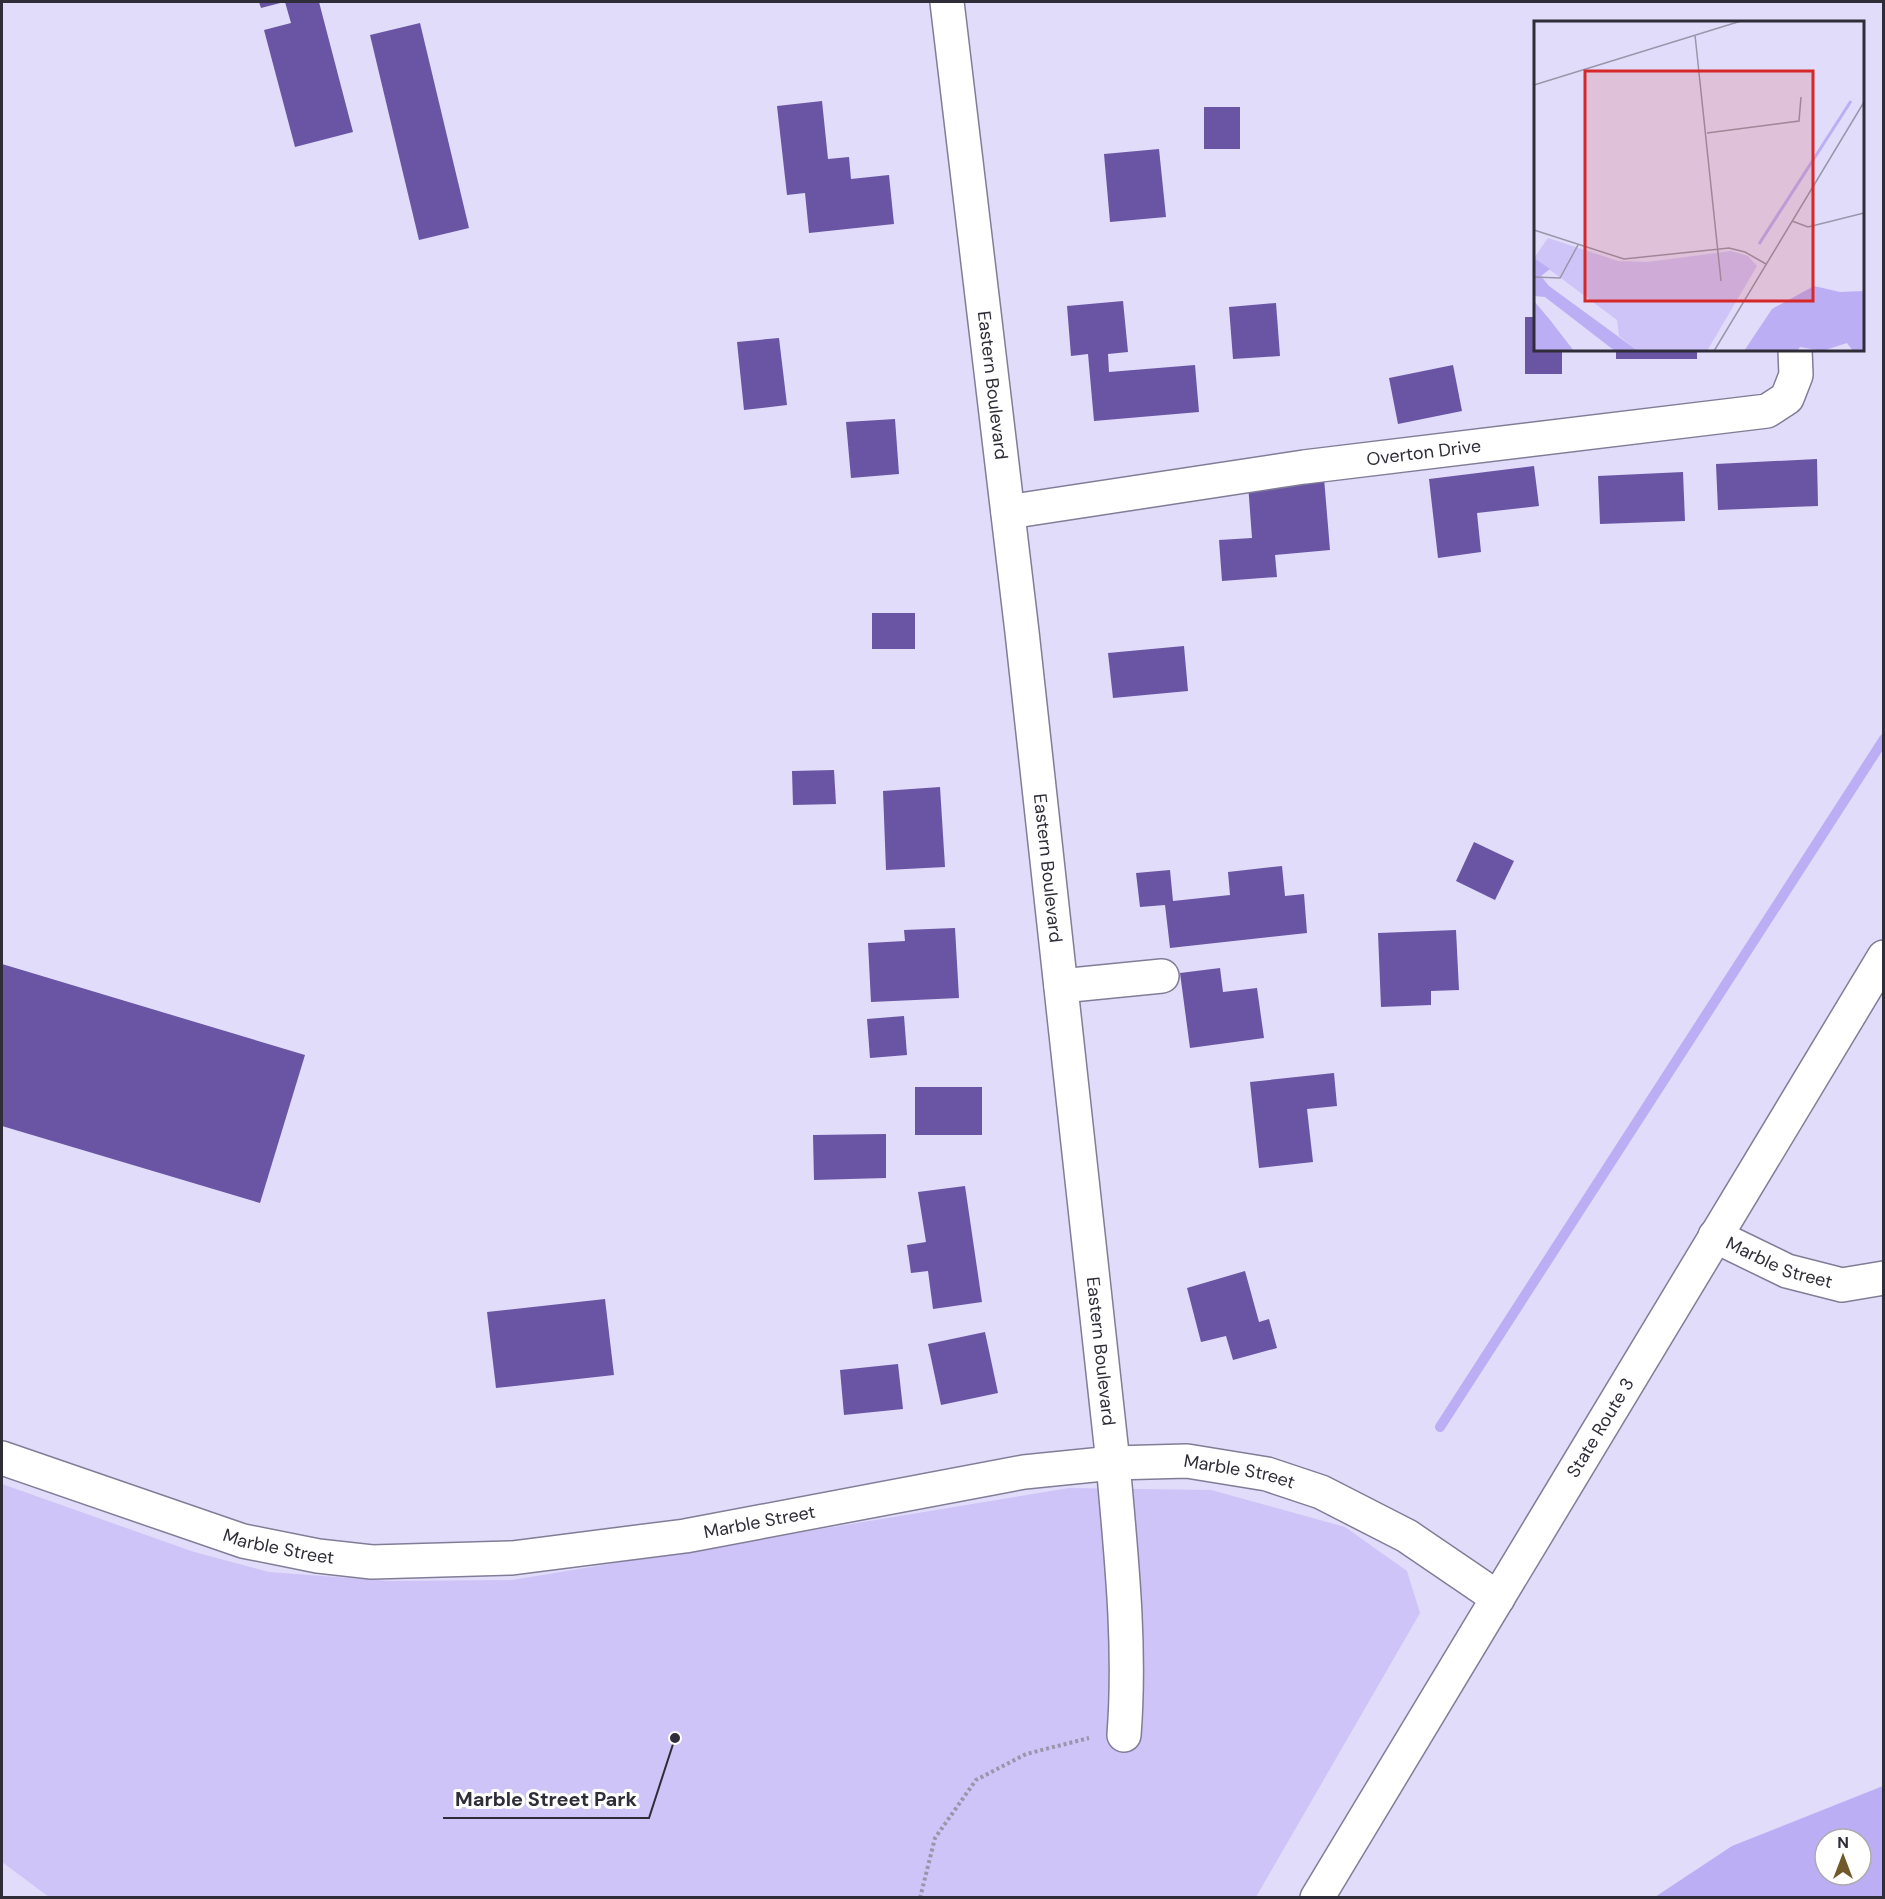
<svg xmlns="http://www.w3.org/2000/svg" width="1885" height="1899" viewBox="0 0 1885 1899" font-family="'DM Sans',sans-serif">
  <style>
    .green { fill: #cec4f7 }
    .water { fill: #bcaef4; fill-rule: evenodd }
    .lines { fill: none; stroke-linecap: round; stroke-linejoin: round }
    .stream { stroke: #bcaef4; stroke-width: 10 }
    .building { fill: #6955a4 }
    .minor-casing { stroke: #817d97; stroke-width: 36 }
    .major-casing { stroke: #817d97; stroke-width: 36 }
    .path { stroke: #9995ab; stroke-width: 4; stroke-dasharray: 3 3; stroke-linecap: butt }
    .minor { stroke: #fff; stroke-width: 33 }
    .major { stroke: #fff; stroke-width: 33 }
    .labels { text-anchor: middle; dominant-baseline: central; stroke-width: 6; stroke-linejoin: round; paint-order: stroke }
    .street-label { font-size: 18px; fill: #2f2d38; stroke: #fff }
    .inset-river { fill: none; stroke: #bcaef4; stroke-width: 3 }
    .inset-road { fill: none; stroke: #9a96ac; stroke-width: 1.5 }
    .view { fill: #d62828; fill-opacity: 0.15; stroke: #d62828; stroke-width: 3 }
    .inset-edge { fill: none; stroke: #2f2d38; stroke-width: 3 }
    .leader { fill: none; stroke: #2f2d38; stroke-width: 2 }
    .callout-dot { fill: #2f2d38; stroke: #fff; stroke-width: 2 }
    .callout-label { font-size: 20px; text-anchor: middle; font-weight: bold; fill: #2f2d38; stroke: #fff; stroke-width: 6; stroke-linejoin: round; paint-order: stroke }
  </style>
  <rect width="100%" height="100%" fill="#e1dcf9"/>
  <!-- green -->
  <polygon class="green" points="2,1484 194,1552 269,1572 389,1581 512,1580 1069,1488 1211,1490 1345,1527 1407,1571 1420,1613 1256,1897 49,1897 2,1862"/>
  <!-- water -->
  <path class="water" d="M1883,1786v111h-228l77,-51zM1825,1839h36v36h-36z"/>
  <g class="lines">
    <!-- stream -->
    <polyline class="stream" points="1440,1427 1884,739"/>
  </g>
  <!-- building -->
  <g class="building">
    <polygon points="259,2 284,2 261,8"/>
    <polygon points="285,2 319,2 353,132 295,147 264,30 291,23"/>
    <polygon points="420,23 469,228 419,240 370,35"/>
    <polygon points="822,101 828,159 849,157 851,179 889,175 894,224 809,233 805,193 787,195 777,106"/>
    <rect x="1204" y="107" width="36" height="42"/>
    <polygon points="1159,149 1166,217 1110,222 1104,154"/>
    <polygon points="1123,301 1128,352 1108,354 1109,372 1195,365 1199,412 1094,421 1088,354 1071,356 1067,306"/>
    <polygon points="1276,303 1280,356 1233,359 1229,307"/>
    <polygon points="1525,317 1536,317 1536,350 1562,350 1562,374 1525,374"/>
    <polygon points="779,338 787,405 744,410 737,342"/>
    <rect x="1616" y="350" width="81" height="9"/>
    <polygon points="1453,365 1462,411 1398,424 1389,378"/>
    <polygon points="895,419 899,474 851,478 846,422"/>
    <polygon points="1817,459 1818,506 1718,510 1716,464"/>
    <polygon points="1534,466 1539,506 1477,513 1481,552 1438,558 1429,479"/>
    <polygon points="1683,472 1685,521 1600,524 1598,476"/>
    <polygon points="1324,478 1330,550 1275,555 1277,577 1222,581 1219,540 1252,538 1248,484"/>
    <rect x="872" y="613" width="43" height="36"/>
    <polygon points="1184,646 1188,691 1113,698 1108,653"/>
    <polygon points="834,770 836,804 793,805 792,771"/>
    <polygon points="940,787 945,867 886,870 883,791"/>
    <polygon points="1474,842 1514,861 1495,900 1456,881"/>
    <polygon points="1282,866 1285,896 1304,894 1307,933 1170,948 1165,905 1140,907 1136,873 1170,870 1173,901 1230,895 1228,872"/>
    <polygon points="955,928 959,998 871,1002 868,943 905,941 904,930"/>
    <polygon points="1456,930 1459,990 1431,991 1431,1005 1381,1007 1378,933"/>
    <polygon points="2,964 305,1055 260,1203 2,1126"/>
    <polygon points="1220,968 1223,992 1257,988 1264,1038 1190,1048 1180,973"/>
    <polygon points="904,1016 907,1055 870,1058 867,1019"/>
    <polygon points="1334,1073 1337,1106 1307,1109 1313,1162 1259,1168 1250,1082"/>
    <rect x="915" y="1087" width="67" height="48"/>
    <polygon points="886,1134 886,1178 814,1180 813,1135"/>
    <polygon points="965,1186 982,1302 933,1309 928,1271 911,1273 907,1245 926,1242 918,1192"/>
    <polygon points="1245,1271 1259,1322 1269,1319 1277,1348 1233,1360 1226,1336 1201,1342 1187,1288"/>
    <polygon points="605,1299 614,1375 496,1388 487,1312"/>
    <polygon points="985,1332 998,1393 941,1405 928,1344"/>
    <polygon points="898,1364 903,1409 844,1415 840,1370"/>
  </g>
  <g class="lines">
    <!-- minor casing -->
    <g class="minor-casing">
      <g id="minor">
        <path id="s1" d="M947,2l75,630 91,831c8,91 18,181 11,272"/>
        <path id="s2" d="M1008,512l296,-45 463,-56 20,-13 9,-23 -1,-25"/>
        <polyline points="1061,986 1162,976"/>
        <path id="s3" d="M1715,1236l72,35 55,14 42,-7"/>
        <path id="s4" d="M2,1458l241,83 75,15 54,6 140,-4 173,-22 339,-64 89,-9 74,-2 80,13 54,18 86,44 91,62"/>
      </g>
    </g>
    <!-- major casing -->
    <g class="major-casing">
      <g id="major">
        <path id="s5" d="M1317,1898l567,-941"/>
      </g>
    </g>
    <!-- path -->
    <polyline class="path" points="920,1898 935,1838 976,1780 1026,1754 1089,1738"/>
    <!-- minor -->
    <use href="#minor" class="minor"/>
    <!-- major -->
    <use href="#major" class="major"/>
  </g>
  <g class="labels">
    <!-- street labels -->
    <g class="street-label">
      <text stroke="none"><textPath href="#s1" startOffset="386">Eastern Boulevard</textPath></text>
      <text stroke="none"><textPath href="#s2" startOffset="420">Overton Drive</textPath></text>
      <text stroke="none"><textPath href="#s1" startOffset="872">Eastern Boulevard</textPath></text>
      <text stroke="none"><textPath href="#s3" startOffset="70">Marble Street</textPath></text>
      <text stroke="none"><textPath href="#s1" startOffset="1358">Eastern Boulevard</textPath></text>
      <text stroke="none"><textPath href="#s5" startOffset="549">State Route 3</textPath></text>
      <text stroke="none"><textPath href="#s4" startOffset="1262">Marble Street</textPath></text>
      <text stroke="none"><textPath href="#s4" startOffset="776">Marble Street</textPath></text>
      <text stroke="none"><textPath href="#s4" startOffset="291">Marble Street</textPath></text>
    </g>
  </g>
  <!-- overview -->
  <g transform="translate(1534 21)">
    <rect width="330" height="330" fill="#e1dcf9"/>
    <path d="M14,217l70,23 29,1 84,-11 17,5 9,10 -50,85h-69l-19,-15 -2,-16 -83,-62z" fill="#cec4f7"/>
    <path d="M0,237l16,11 -9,7 8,10 89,65h-23l-70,-54 -11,-1zM280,265l26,6 24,-1v60h-11l-6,-8 -25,8 -22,-4 -3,4h-53l28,-42zM0,280l16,19 24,31h-40z" fill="#bcaef4"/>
    <path class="inset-river" d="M225,223l92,-143"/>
    <path class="inset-road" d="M161,14l26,246M0,64l207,-64M173,112l92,-12 2,-24M258,200l16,6 56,-14M0,209l90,29 105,-11 16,4 21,12M0,256l26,1 18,-33M180,330l150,-249"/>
    <path class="view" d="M51,50h228v230h-228z"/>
    <rect width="330" height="330" class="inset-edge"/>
  </g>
  <!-- callouts -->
  <path class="leader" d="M675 1738L649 1818H443"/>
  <circle class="callout-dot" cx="675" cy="1738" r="6"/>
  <g class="callout-label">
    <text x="546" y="1806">Marble Street Park</text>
  </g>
  <!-- border -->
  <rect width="1885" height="1899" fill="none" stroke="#2f2d38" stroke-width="6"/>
  <!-- north arrow -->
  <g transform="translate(1843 1857)"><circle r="28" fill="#ffffff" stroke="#acabaf" stroke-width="1.5"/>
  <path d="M0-4.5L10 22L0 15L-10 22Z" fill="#715a2a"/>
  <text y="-9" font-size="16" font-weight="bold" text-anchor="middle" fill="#2f2d38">N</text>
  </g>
</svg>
